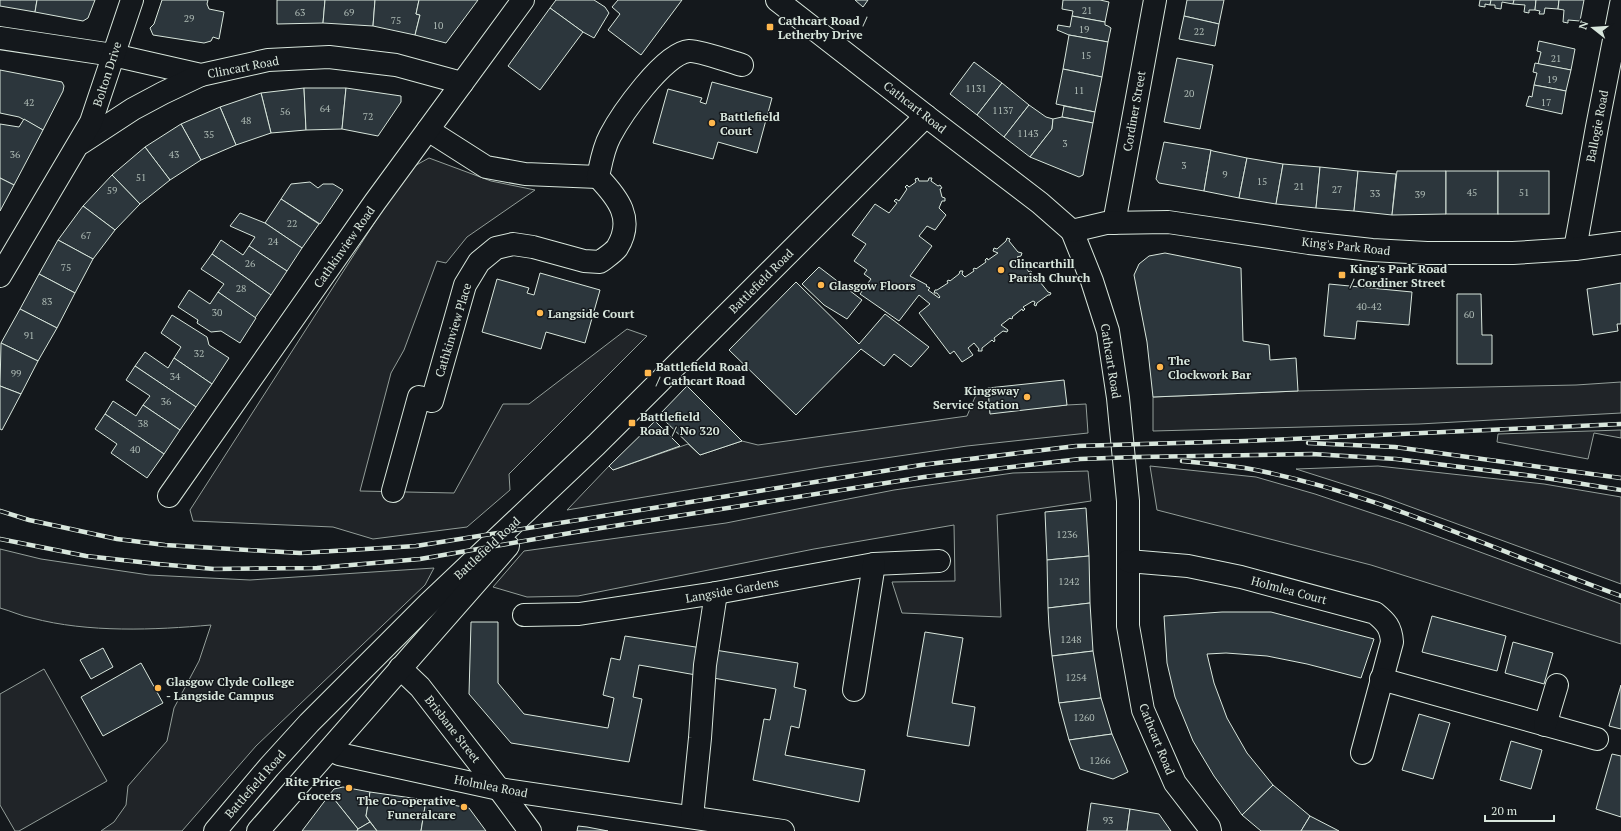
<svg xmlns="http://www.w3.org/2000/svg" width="1621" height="831" viewBox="0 0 1621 831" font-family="'PT Serif',serif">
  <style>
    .green { fill: #202428; stroke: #939e99 }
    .building { fill: #2c363c; stroke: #d8e6dc }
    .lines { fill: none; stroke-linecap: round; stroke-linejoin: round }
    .minor-casing { stroke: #d8e6dc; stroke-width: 24 }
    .major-casing { stroke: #d8e6dc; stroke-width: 24 }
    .minor { stroke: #14181c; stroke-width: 22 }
    .major { stroke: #14181c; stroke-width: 22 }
    .rail-casing { stroke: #d8e6dc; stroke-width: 4.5 }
    .rail { stroke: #14181c; stroke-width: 3; stroke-dasharray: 9; stroke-linecap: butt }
    .poi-dot { fill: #ffb74d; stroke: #14181c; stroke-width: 1.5 }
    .labels { text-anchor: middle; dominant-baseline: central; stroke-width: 3; stroke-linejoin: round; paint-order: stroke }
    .number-label { font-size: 10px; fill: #adbab4 }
    .poi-label { font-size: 12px; font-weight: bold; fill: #d8e6dc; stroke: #14181c; text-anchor: start }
    .street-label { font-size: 12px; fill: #d8e6dc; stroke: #14181c }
  </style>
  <rect width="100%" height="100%" fill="#14181c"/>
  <!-- green -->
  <g class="green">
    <polygon points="429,158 491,181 535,190 467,237 446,263 437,261 404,350 391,373 360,491 454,493 503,404 529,404 627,329 647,336 509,474 510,490 467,527 373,539 333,527 193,521 190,510 409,169"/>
    <polygon points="1621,382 1621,413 1419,424 1153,431 1153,397 1298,391 1576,385"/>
    <polygon points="988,388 990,413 1067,405 1086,404 1088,433 967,446 824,467 567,510 609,466 613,470 688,444 700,455 742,441 758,445 967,416 975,397"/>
    <polygon points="1621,430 1621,438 1594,433 1588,459 1497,442 1498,434"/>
    <polygon points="1150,466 1256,477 1315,494 1404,524 1621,604 1621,644 1371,565 1157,510"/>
    <polygon points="1378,466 1544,484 1621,497 1621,584 1381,496 1296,469"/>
    <polygon points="1088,471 1091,501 997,515 1001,617 902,613 892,582 955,581 954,525 814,549 578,596 527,597 493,587 524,551 726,523 894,490 1013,473"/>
    <path d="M0,549l41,10 108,16 101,5 184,-12 -9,17 -169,161 -74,85h-81l13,-9 12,-17 2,-19 39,-45 7,-33 25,-47 12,-36c-56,5 -123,8 -179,-7 -11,-2 -21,-7 -32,-10z"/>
    <polygon points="44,669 107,781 19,831 15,831 0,805 0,694"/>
  </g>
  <!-- building -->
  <g class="building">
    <polygon points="0,0 37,0 35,12 0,6"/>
    <polygon points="37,0 95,0 88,18 83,21 35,12"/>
    <polygon points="162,0 208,0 207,4 209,9 224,12 219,39 213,37 211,41 204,43 153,35 150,28 154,24"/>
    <polygon points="277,0 325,0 323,23 277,24"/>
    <polygon points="325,0 375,0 373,26 323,23"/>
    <polygon points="375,0 419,0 416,14 420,15 415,35 373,26"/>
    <polygon points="419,0 478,0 446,43 415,35 420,15 416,14"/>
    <polygon points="556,0 594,0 605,7 609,13 594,38 583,32 550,8"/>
    <polygon points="618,0 682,0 641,55 608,30 620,14 612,7"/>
    <polygon points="855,0 868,0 863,7"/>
    <polygon points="1063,0 1100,0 1109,2 1105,22 1072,16 1073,11 1062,9"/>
    <polygon points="1187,0 1224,0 1219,24 1184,16"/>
    <polygon points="1480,0 1491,0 1490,5 1485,4 1485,7 1479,6"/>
    <polygon points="1491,0 1514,0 1513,4 1502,2 1501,9 1495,8 1495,5 1490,5"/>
    <polygon points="1514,0 1536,0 1535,10 1529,10 1529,13 1524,12 1525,5 1513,4"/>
    <polygon points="1536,0 1559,0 1558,9 1545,8 1544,14 1539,14 1540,11 1535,10"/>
    <polygon points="1559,0 1584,0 1580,21 1568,20 1568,23 1563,22 1564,10 1558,9"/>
    <polygon points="550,8 583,32 540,90 508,66"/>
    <polygon points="1072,16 1105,22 1105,25 1108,26 1111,28 1108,42 1069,35 1057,30 1058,25 1070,27"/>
    <polygon points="1184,16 1219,24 1215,46 1179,39"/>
    <polygon points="1069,35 1108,42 1102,77 1063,69"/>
    <polygon points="1539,41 1575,49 1571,70 1538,64 1541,52 1537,51"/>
    <polygon points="1177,58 1213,65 1200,129 1164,122"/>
    <polygon points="974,62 1002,83 977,115 950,94"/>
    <polygon points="1535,63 1571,70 1566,91 1534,85 1537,73 1533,72"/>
    <polygon points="1063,69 1102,77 1095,112 1056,104"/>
    <polygon points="0,70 62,82 64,86 63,91 43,130 19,117 0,113"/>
    <polygon points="712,82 772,98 757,153 718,142 713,159 653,143 668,89 702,98 700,102 706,104"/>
    <polygon points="1002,83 1029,105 1004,137 977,115"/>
    <polygon points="1534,85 1566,91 1562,114 1526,106 1529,96 1532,97"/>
    <polygon points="304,88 306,130 271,133 261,93"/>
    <polygon points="304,88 346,88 342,129 306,130"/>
    <polygon points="346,88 401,96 401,102 378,136 342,129"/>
    <polygon points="261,93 271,133 236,145 220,107"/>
    <polygon points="1029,105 1046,117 1053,119 1052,129 1030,157 1004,137"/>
    <polygon points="1064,106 1095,112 1093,123 1062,117"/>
    <polygon points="220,107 236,145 201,160 181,124"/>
    <polygon points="1062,117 1093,123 1083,175 1079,177 1030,157 1052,129 1053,119"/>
    <polygon points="24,119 43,130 14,185 0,178 0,124 19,127"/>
    <polygon points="181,124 201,160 170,180 145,147"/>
    <polygon points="1164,142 1211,150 1204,191 1159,183 1156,179"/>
    <polygon points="145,147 170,180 140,204 112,175"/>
    <polygon points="1211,150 1213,151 1247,158 1239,198 1204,191"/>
    <polygon points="1247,158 1283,164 1276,204 1239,198"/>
    <polygon points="1283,164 1320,167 1316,208 1276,204"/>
    <polygon points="1320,167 1358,171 1354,211 1316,208"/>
    <polygon points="1358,171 1396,174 1392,215 1354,211"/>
    <polygon points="1397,171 1446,171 1446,214 1392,215"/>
    <rect x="1446" y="171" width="52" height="43"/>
    <rect x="1498" y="171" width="51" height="43"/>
    <polygon points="112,175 140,204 115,230 83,206"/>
    <polygon points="0,178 14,185 0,211"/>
    <polygon points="918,178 919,181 928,181 929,178 932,178 931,181 938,186 940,185 942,188 940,189 942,197 945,198 945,201 942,201 939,208 946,215 935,230 927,226 919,236 932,246 910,276 927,285 926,286 930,288 928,290 939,298 940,297 937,293 934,293 935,290 937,290 948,283 947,281 949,280 950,281 959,274 960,271 963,271 962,274 965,277 974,271 973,269 975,268 976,269 986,262 985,260 987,258 988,260 998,253 993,251 994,248 997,249 1006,241 1007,238 1010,239 1009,241 1018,252 1022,253 1021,256 1017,257 1025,264 1024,265 1029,272 1030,271 1032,272 1031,273 1036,280 1038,277 1041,278 1040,282 1048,292 1051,293 1050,295 1048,295 1037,303 1036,306 1034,305 1035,302 1033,301 1023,307 1025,309 1023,311 1022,309 1012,317 1013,318 1011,319 1010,318 1001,325 1008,330 1007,332 1003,331 994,338 995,340 994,342 992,340 982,348 982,351 978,351 979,349 974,343 968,348 973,355 962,362 954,351 950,354 919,313 930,304 919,295 899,321 860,294 871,279 864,274 867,270 854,261 866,244 852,235 875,204 889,213 897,203 894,201 896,199 899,201 907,189 905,187 907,185 909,187 916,182 915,179"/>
    <polygon points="310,182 318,188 323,184 333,184 343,190 320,224 281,199 291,184"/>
    <polygon points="281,199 319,224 302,248 265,223"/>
    <polygon points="83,206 115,230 93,259 58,240"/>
    <polygon points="240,213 265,223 302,248 287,271 249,246 255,237 230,226"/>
    <polygon points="58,240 93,259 75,293 39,274"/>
    <polygon points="221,240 243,255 249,246 287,271 271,295 212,254"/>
    <polygon points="1165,253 1241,268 1243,341 1269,345 1270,360 1296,358 1298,391 1153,397 1147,342 1134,275 1139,264 1149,256"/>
    <polygon points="212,254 271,295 255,318 218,292 224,284 201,269"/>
    <polygon points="819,267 862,300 847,319 824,305 802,284"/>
    <polygon points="540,273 600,290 585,343 546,332 541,349 482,332 497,279 529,288 527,293 534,295"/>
    <polygon points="39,274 75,293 57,328 20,309"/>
    <polygon points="796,282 859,344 885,314 929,347 911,367 894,354 884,366 861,349 796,415 729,350"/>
    <polygon points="1621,283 1621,324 1617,324 1618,331 1593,335 1587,289"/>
    <polygon points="1329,284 1412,292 1409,325 1357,321 1355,339 1324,336"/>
    <polygon points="189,290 210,304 218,292 256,318 240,343 221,331 211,332 197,323 198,320 178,307"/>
    <polygon points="1457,294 1481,294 1482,335 1492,335 1492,364 1457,364"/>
    <polygon points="20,309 57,328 38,361 1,343"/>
    <polygon points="172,315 207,337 209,345 229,358 212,384 174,358 181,347 161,333"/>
    <polygon points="1,343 38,361 21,394 0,386"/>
    <polygon points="145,352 168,368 174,358 212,384 196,407 135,366"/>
    <polygon points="135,366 196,407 180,430 143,405 150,396 126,380"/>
    <polygon points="1064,380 1067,405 990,414 988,388"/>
    <polygon points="0,386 21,394 2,430 0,429"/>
    <polygon points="687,386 742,441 700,455 659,415"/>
    <polygon points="113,401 136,416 143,405 180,430 164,454 105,414"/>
    <polygon points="105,414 164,454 147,478 111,453 117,444 95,429"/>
    <polygon points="655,421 680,446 613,470 609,466"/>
    <polygon points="1086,508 1089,556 1047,560 1045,512"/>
    <polygon points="1089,556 1090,603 1048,608 1047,560"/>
    <polygon points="1090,603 1093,651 1052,656 1049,627 1048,608"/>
    <polygon points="1222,612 1271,612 1374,639 1361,678 1307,664 1267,656 1226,653 1207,654 1214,683 1227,718 1247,753 1273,785 1242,815 1214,776 1193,741 1175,697 1167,663 1164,616"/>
    <polygon points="1432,616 1506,636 1497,671 1422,652"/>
    <polygon points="471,622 498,622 498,683 524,714 608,728 614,698 603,695 611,658 620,660 625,636 798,663 794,687 806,690 799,728 791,726 785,755 865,770 859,802 753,780 764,719 770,720 776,689 639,665 633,697 642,699 629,762 511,743 469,694"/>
    <polygon points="925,632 963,638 952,703 975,707 969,746 907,736"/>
    <polygon points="1513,642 1553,653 1544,684 1505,673"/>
    <polygon points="103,648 113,667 91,679 80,660"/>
    <polygon points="1093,651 1101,698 1059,703 1052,656"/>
    <polygon points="141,663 163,703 103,736 81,697"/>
    <polygon points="1621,685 1621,729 1609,726"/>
    <polygon points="1101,698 1112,734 1069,740 1059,703"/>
    <polygon points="1419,714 1450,723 1433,779 1402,770"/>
    <polygon points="1112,734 1128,772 1113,779 1080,769 1069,740"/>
    <polygon points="1511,741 1542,750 1531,789 1500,780"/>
    <polygon points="1612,754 1621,756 1621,817 1596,809"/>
    <polygon points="1273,785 1310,816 1301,831 1261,831 1242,815"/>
    <polygon points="343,787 370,792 366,816 370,822 358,829 330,794 334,789"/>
    <polygon points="370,792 426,800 421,831 377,831 366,816"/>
    <polygon points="330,794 358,829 357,831 302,831"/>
    <polygon points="426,800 469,808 486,831 421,831"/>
    <polygon points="1091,803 1130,809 1127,831 1087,831"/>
    <polygon points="1130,809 1159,814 1171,831 1127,831"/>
    <polygon points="1310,816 1339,831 1301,831"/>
    <polygon points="370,822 377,831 357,831 358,829"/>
    <polygon points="578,826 587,827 608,831 577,831"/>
  </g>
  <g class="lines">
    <!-- minor casing -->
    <g class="minor-casing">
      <g id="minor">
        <polyline points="777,0 926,116"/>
        <polyline points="0,38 113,55 201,75 268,60 329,57 396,65 462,83"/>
        <polyline points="428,130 486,167 525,174 598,177"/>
        <polyline points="81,143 133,109 163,93 201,75"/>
        <polyline points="1114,223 1155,0"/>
        <polyline points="1072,231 1092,281 1108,331 1118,398 1128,501 1128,626 1143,710 1175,783 1209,827 1210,831"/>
        <polyline points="1575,249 1597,127 1621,4"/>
        <polyline points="0,276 91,122 132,0"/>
        <path d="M393,491l26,-94 13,4 33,-116 14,-23 17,-14 17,-4 20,3 51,14 16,1c5,-4 13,-9 17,-14 18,-29 1,-50 -19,-71 3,-14 5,-28 12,-41 11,-21 54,-83 79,-85 8,-1 43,11 53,14"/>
        <polyline points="169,496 375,202 523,0"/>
        <path d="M1128,561l60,5 53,11 134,36c11,9 16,14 17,29l-30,111"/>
        <polyline points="524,615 579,614 716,593 874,564 939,561"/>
        <polyline points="400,668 420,687 499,789 530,831"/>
        <polyline points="1381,679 1597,739"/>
        <polyline points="854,690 874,564"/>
        <polyline points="1545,725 1557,685"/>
        <polyline points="332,748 339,754 499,789 783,831"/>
        <polyline points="692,817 700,738 705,665 716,593"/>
      </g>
    </g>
    <!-- major casing -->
    <g class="major-casing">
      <g id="major">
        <polyline points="215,831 269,767 309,723 428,604 596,445 926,116 1040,203 1072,231 1106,223 1168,222 1309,243 1372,250 1427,253 1513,253 1575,249 1621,243"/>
        <polyline points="258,831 508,546"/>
      </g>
    </g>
    <!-- minor -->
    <use href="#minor" class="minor"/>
    <!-- major -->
    <use href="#major" class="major"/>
    <!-- rail casing -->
    <g class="rail-casing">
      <g id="rail">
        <polyline points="1308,443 1395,447 1621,478"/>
        <path d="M1182,461c21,2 42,4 63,7 128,23 253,84 376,128"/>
        <polyline points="0,511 29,520 117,539 165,545 300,553 416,546 921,465 1076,446 1246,441 1621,424"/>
        <polyline points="0,539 86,556 158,564 214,569 317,568 420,559 582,531 924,477 1080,459 1138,457 1312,454 1396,459 1533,476 1621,490"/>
      </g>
    </g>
    <!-- rail -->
    <use href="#rail" class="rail"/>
  </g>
  <!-- markers -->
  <g class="poi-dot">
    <rect x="766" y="23" width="8" height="8" rx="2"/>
    <circle cx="712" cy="123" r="4"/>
    <circle cx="1001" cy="270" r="4"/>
    <rect x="1338" y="271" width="8" height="8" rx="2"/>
    <circle cx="821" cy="285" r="4"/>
    <circle cx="540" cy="313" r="4"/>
    <circle cx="1160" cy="367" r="4"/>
    <rect x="644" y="369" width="8" height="8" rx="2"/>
    <circle cx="1027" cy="397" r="4"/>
    <rect x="628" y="419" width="8" height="8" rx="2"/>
    <circle cx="158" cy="688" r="4"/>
    <circle cx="349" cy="788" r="4"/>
    <circle cx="464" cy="807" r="4"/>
  </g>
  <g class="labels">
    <!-- number labels -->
    <g class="number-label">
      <text x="1087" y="10">21</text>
      <text x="300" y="12">63</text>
      <text x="349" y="12">69</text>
      <text x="189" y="18">29</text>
      <text x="396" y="20">75</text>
      <text x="438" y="25">10</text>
      <text x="1084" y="29">19</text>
      <text x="1199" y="31">22</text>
      <text x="1086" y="55">15</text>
      <text x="1556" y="58">21</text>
      <text x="1552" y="79">19</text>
      <text x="976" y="88">1131</text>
      <text x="1079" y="90">11</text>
      <text x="1189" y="93">20</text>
      <text x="29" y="102">42</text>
      <text x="1546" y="102">17</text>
      <text x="325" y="108">64</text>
      <text x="1003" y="110">1137</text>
      <text x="285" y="111">56</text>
      <text x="368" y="116">72</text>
      <text x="246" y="120">48</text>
      <text x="1028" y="133">1143</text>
      <text x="209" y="134">35</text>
      <text x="1065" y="143">3</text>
      <text x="15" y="154">36</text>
      <text x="174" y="154">43</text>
      <text x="1184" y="165">3</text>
      <text x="1225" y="174">9</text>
      <text x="141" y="177">51</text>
      <text x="1262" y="181">15</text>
      <text x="1299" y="186">21</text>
      <text x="1337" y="189">27</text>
      <text x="112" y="190">59</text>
      <text x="1472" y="192">45</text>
      <text x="1524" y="192">51</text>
      <text x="1375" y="193">33</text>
      <text x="1420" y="194">39</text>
      <text x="292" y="223">22</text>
      <text x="86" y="235">67</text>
      <text x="273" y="241">24</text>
      <text x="250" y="263">26</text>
      <text x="66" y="267">75</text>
      <text x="241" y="288">28</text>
      <text x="47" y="301">83</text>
      <text x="1369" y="306">40-42</text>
      <text x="217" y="312">30</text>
      <text x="1469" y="314">60</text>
      <text x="29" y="335">91</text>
      <text x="199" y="353">32</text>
      <text x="16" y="373">99</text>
      <text x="175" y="376">34</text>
      <text x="166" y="401">36</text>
      <text x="143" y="423">38</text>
      <text x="135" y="449">40</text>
      <text x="1067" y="534">1236</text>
      <text x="1069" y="581">1242</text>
      <text x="1071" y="639">1248</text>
      <text x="1076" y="677">1254</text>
      <text x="1084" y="717">1260</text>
      <text x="1100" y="760">1266</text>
      <text x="1108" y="820">93</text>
    </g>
    <!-- poi labels -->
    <g class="poi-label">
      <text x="778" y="20">Cathcart Road /<tspan x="778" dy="14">Letherby Drive</tspan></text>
      <text x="720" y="116">Battlefield<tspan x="720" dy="14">Court</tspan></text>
      <text x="1009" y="263">Clincarthill<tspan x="1009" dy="14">Parish Church</tspan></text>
      <text x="1350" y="268">King's Park Road<tspan x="1350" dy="14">/ Cordiner Street</tspan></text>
      <text x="829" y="285">Glasgow Floors</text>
      <text x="548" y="313">Langside Court</text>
      <text x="1168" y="360">The<tspan x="1168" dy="14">Clockwork Bar</tspan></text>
      <text x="656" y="366">Battlefield Road<tspan x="656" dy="14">/ Cathcart Road</tspan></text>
      <text x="1019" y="390" text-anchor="end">Kingsway<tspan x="1019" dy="14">Service Station</tspan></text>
      <text x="640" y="416">Battlefield<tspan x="640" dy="14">Road / No 320</tspan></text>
      <text x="166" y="681">Glasgow Clyde College<tspan x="166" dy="14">- Langside Campus</tspan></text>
      <text x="341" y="781" text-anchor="end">Rite Price<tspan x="341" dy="14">Grocers</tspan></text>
      <text x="456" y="800" text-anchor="end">The Co-operative<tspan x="456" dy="14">Funeralcare</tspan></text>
    </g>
    <!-- street labels -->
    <g class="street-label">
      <text transform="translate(243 67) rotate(-11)">Clincart Road</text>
      <text transform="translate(107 74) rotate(-72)">Bolton Drive</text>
      <text transform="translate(915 107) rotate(38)">Cathcart Road</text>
      <text transform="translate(1134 111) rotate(-80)">Cordiner Street</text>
      <text transform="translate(1597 126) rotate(-79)">Ballogie Road</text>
      <text transform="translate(1346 246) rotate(6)">King's Park Road</text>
      <text transform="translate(344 247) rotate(-55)">Cathkinview Road</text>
      <text transform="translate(761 281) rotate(-45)">Battlefield Road</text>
      <text transform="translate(453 330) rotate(-73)">Cathkinview Place</text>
      <text transform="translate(1111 361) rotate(81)">Cathcart Road</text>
      <text transform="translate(487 548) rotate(-43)">Battlefield Road</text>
      <text transform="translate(732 590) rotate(-10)">Langside Gardens</text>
      <text transform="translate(1289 590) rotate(15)">Holmlea Court</text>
      <text transform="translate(453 729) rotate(52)">Brisbane Street</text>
      <text transform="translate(1157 739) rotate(68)">Cathcart Road</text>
      <text transform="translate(255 784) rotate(-49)">Battlefield Road</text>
      <text transform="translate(491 786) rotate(11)">Holmlea Road</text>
    </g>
  </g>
  <!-- north arrow -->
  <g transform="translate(1593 28) rotate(287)" stroke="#14181c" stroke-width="3" paint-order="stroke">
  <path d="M0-3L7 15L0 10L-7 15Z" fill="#d8e6dc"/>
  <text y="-6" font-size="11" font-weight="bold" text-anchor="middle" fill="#d8e6dc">N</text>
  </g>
  <!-- scale -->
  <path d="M1485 815v6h69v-6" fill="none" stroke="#d8e6dc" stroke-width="2"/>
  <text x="1491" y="815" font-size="12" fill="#d8e6dc" stroke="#14181c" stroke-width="3" paint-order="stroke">20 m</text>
</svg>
